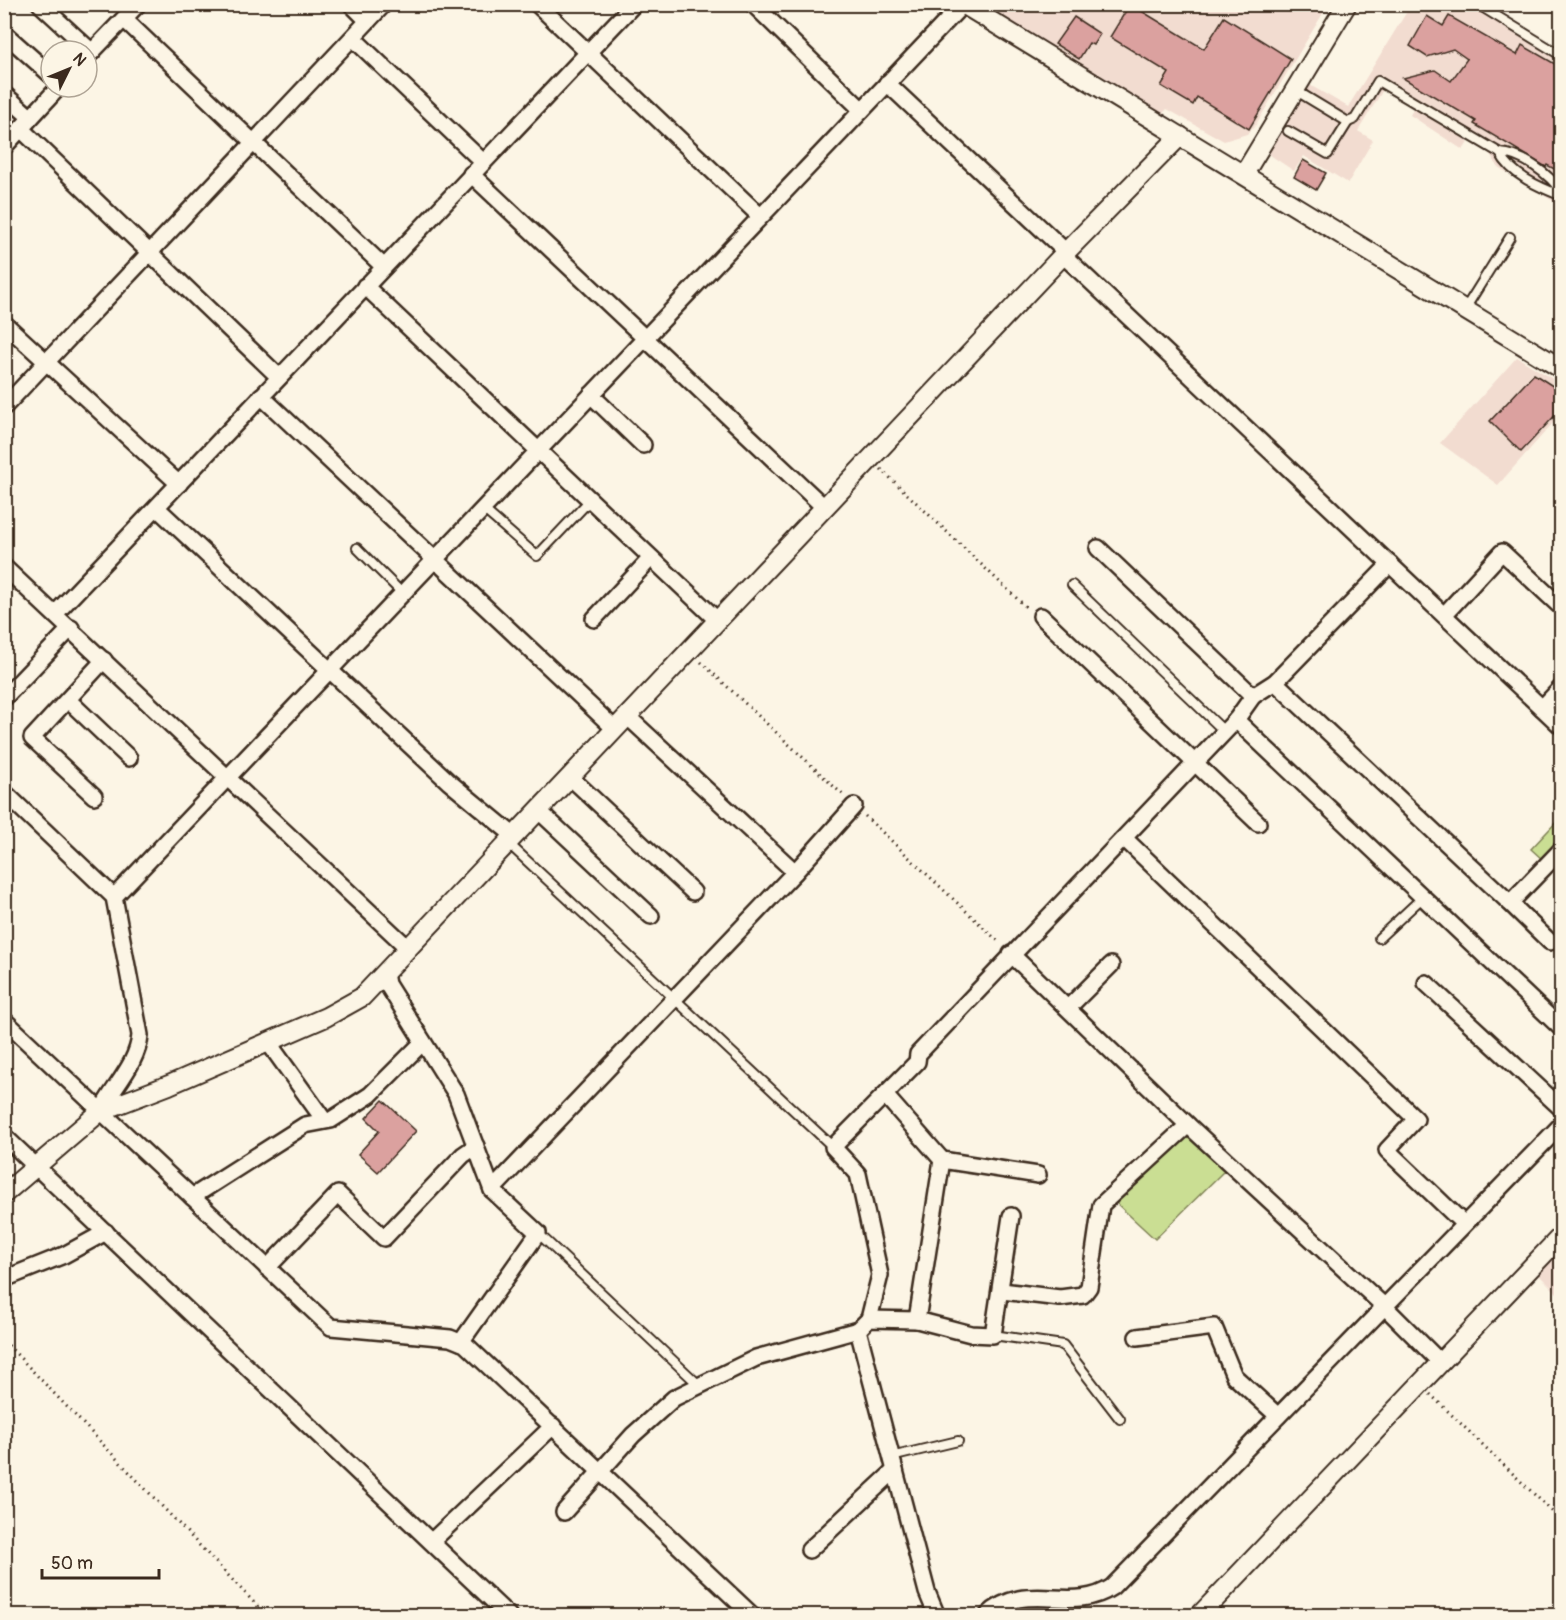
<svg xmlns="http://www.w3.org/2000/svg" width="1566" height="1620" viewBox="0 0 1566 1620" font-family="Pangolin,sans-serif">
  <style>
    .built { fill: #f2dcd0 }
    .green { fill: #cade93; stroke: #828458; stroke-width: 1.5 }
    .building { fill: #dba19f; stroke: #3b2a1e; stroke-width: 1.5 }
    .lines { fill: none; stroke-linecap: round; stroke-linejoin: round }
    .service-casing { stroke: #3b2a1e; stroke-width: 12 }
    .minor-casing { stroke: #3b2a1e; stroke-width: 20 }
    .tertiary-casing { stroke: #3b2a1e; stroke-width: 22 }
    .path { stroke: #3b2a1e; stroke-width: 3; stroke-dasharray: 1.5 4.5; stroke-linecap: butt }
    .service { stroke: #fcf5e5; stroke-width: 8 }
    .minor { stroke: #fcf5e5; stroke-width: 15 }
    .tertiary { stroke: #fcf5e5; stroke-width: 18 }
  </style>
  <rect width="100%" height="100%" fill="#fcf5e5"/>
  <filter id="ink" filterUnits="userSpaceOnUse"><feTurbulence type="fractalNoise" baseFrequency=".0167" numOctaves="2"/><feDisplacementMap in="SourceGraphic" scale="12" xChannelSelector="R" yChannelSelector="G"/><feConvolveMatrix kernelMatrix="1 2 1 2 8 2 1 2 1" color-interpolation-filters="sRGB"/></filter>
  <g filter="url(#ink)">
    <!-- built -->
    <g class="built">
      <polygon points="980,5 1328,5 1255,126 1247,134 1224,141 1167,109 1161,115"/>
      <polygon points="1411,5 1470,5 1561,61 1561,206 1498,167 1490,154 1469,141 1463,150 1410,115 1414,108 1383,90 1358,131 1373,140 1348,183 1304,156 1294,171 1267,153 1308,84 1348,107"/>
      <polygon points="1517,357 1561,384 1561,414 1498,485 1440,443"/>
      <polygon points="1561,1246 1561,1297 1536,1272"/>
    </g>
    <!-- green -->
    <g class="green">
      <polygon points="1561,817 1561,840 1543,860 1531,849"/>
      <polygon points="1190,1133 1227,1168 1155,1239 1115,1202"/>
    </g>
    <!-- building -->
    <g class="building">
      <polygon points="1130,4 1204,49 1224,17 1291,59 1249,129 1197,97 1193,105 1161,86 1169,73 1110,37"/>
      <polygon points="1427,16 1443,26 1449,16 1517,55 1522,45 1562,68 1562,173 1547,165 1546,167 1474,124 1476,121 1403,78 1435,70 1451,81 1467,59 1453,49 1427,57 1410,46"/>
      <polygon points="1074,17 1100,34 1093,45 1089,43 1079,59 1055,44"/>
      <polygon points="1303,160 1326,173 1316,190 1294,177"/>
      <polygon points="1534,374 1562,392 1562,408 1521,452 1490,421"/>
      <polygon points="383,1100 416,1131 378,1172 358,1154 379,1131 366,1118"/>
    </g>
    <g class="lines">
      <!-- service casing -->
      <g class="service-casing">
        <g id="service">
          <polyline points="1477,4 1562,56"/>
          <path d="M1295,90l53,32 7,-3 23,-38 122,72c11,22 39,34 62,43"/>
          <polyline points="1288,131 1328,154 1348,122"/>
          <path d="M1500,153c22,1 50,21 62,40"/>
          <polyline points="1465,309 1510,237"/>
          <polyline points="482,508 537,556 591,499"/>
          <polyline points="357,548 402,593"/>
          <polyline points="1072,585 1225,732"/>
          <polyline points="508,843 833,1147"/>
          <polyline points="1379,938 1424,896"/>
          <polyline points="538,1233 699,1385"/>
          <polyline points="993,1335 1063,1345 1120,1419"/>
          <polyline points="891,1457 958,1441"/>
        </g>
      </g>
      <!-- minor casing -->
      <g class="minor-casing">
        <g id="minor">
          <polyline points="40,4 92,52"/>
          <polyline points="351,4 368,21"/>
          <polyline points="537,4 760,216"/>
          <polyline points="753,4 862,110"/>
          <polyline points="124,19 384,267"/>
          <polyline points="4,33 51,75"/>
          <polyline points="353,38 483,162"/>
          <polyline points="87,57 138,4"/>
          <polyline points="887,83 1066,252"/>
          <polyline points="4,94 30,117"/>
          <polyline points="21,129 279,377"/>
          <polyline points="4,147 59,87"/>
          <polyline points="471,174 825,508"/>
          <polyline points="1063,255 1562,727"/>
          <polyline points="365,286 718,621"/>
          <polyline points="4,323 179,484"/>
          <polyline points="591,395 643,445"/>
          <polyline points="261,396 615,729"/>
          <polyline points="4,407 384,4"/>
          <polyline points="157,508 449,782 513,835"/>
          <polyline points="1098,548 1253,696"/>
          <polyline points="4,567 408,948"/>
          <polyline points="55,614 634,4"/>
          <polyline points="1444,615 1502,552 1562,608"/>
          <polyline points="1041,616 1258,823"/>
          <polyline points="594,619 651,558"/>
          <polyline points="1275,682 1510,903 1562,849"/>
          <polyline points="4,698 71,628"/>
          <polyline points="68,700 129,758"/>
          <polyline points="1542,708 1562,687"/>
          <polyline points="627,716 795,872"/>
          <polyline points="1236,720 1562,1029"/>
          <polyline points="570,777 693,892"/>
          <path d="M4,792l110,105 26,138c-2,28 -26,51 -39,76"/>
          <polyline points="94,796 32,738 104,660"/>
          <polyline points="538,810 651,916"/>
          <polyline points="1125,839 1416,1119 1387,1150 1464,1224"/>
          <polyline points="114,897 963,4"/>
          <polyline points="1510,903 1550,942"/>
          <polyline points="1011,954 1188,1125 1385,1307 1441,1363"/>
          <polyline points="385,973 387,984 456,1094 492,1190 538,1233 461,1342"/>
          <polyline points="1426,983 1562,1109"/>
          <polyline points="1068,1008 1111,965"/>
          <polyline points="4,1020 323,1320 331,1327 450,1338 465,1344 753,1616"/>
          <polyline points="268,1042 324,1120"/>
          <polyline points="4,1136 509,1616"/>
          <polyline points="942,1160 1038,1175"/>
          <polyline points="492,1190 795,872 854,806"/>
          <polyline points="192,1197 305,1125 331,1120 370,1095 423,1042"/>
          <polyline points="267,1268 338,1194 384,1238 463,1155 476,1146"/>
          <polyline points="4,1279 64,1255 106,1232"/>
          <polyline points="1002,1291 1060,1298 1083,1295 1089,1287 1101,1205 1188,1125"/>
          <polyline points="869,1319 880,1275 858,1174 833,1147 917,1062 918,1054 1236,720 1253,696 1275,682 1390,564"/>
          <polyline points="917,1320 971,1334 993,1335 1011,1216"/>
          <polyline points="858,1330 927,1592 937,1616"/>
          <polyline points="1137,1337 1214,1327 1234,1376 1278,1416"/>
          <polyline points="564,1512 633,1435 674,1398 756,1358 858,1330 869,1319 917,1320 942,1160 885,1095"/>
          <polyline points="432,1541 553,1426"/>
          <polyline points="809,1550 895,1470"/>
          <path d="M987,1616c38,-38 84,-1 125,-29l450,-463"/>
        </g>
      </g>
      <!-- tertiary casing -->
      <g class="tertiary-casing">
        <g id="tertiary">
          <polyline points="963,4 1562,369"/>
          <polyline points="1244,174 1347,4"/>
          <polyline points="4,1194 101,1111 169,1085 326,1017 362,997 1063,255 1180,136"/>
          <polyline points="1199,1616 1562,1235"/>
        </g>
      </g>
      <!-- path -->
      <g class="path">
        <polyline points="881,469 1028,609"/>
        <polyline points="701,662 843,795"/>
        <polyline points="865,816 1000,943"/>
        <polyline points="4,1341 267,1616"/>
        <polyline points="1430,1394 1562,1521"/>
      </g>
      <!-- service -->
      <use href="#service" class="service"/>
      <!-- minor -->
      <use href="#minor" class="minor"/>
      <!-- tertiary -->
      <use href="#tertiary" class="tertiary"/>
    </g>
  </g>
  <!-- margin -->
  <rect width="1566" height="1620" fill="none" stroke="#fcf5e5" stroke-width="24"/>
  <rect x="12" y="12" width="1542" height="1596" fill="none" stroke="#3b2a1e" stroke-width="2" filter="url(#ink)"/>
  <!-- north arrow -->
  <g transform="translate(69 69) rotate(47)"><circle r="28" fill="#fcf5e5" stroke="#afa495" stroke-width="1.5"/>
  <path d="M0-4.5L10 22L0 15L-10 22Z" fill="#3b2a1e"/>
  <text y="-9" font-size="16" font-weight="bold" text-anchor="middle" fill="#3b2a1e">N</text>
  </g>
  <!-- scale -->
  <path d="M42 1569v9h117v-9" fill="none" stroke="#3b2a1e" stroke-width="3"/>
  <text x="51" y="1569" font-size="18" fill="#3b2a1e" stroke="#fcf5e5" stroke-width="4.5" paint-order="stroke">50 m</text>
</svg>
